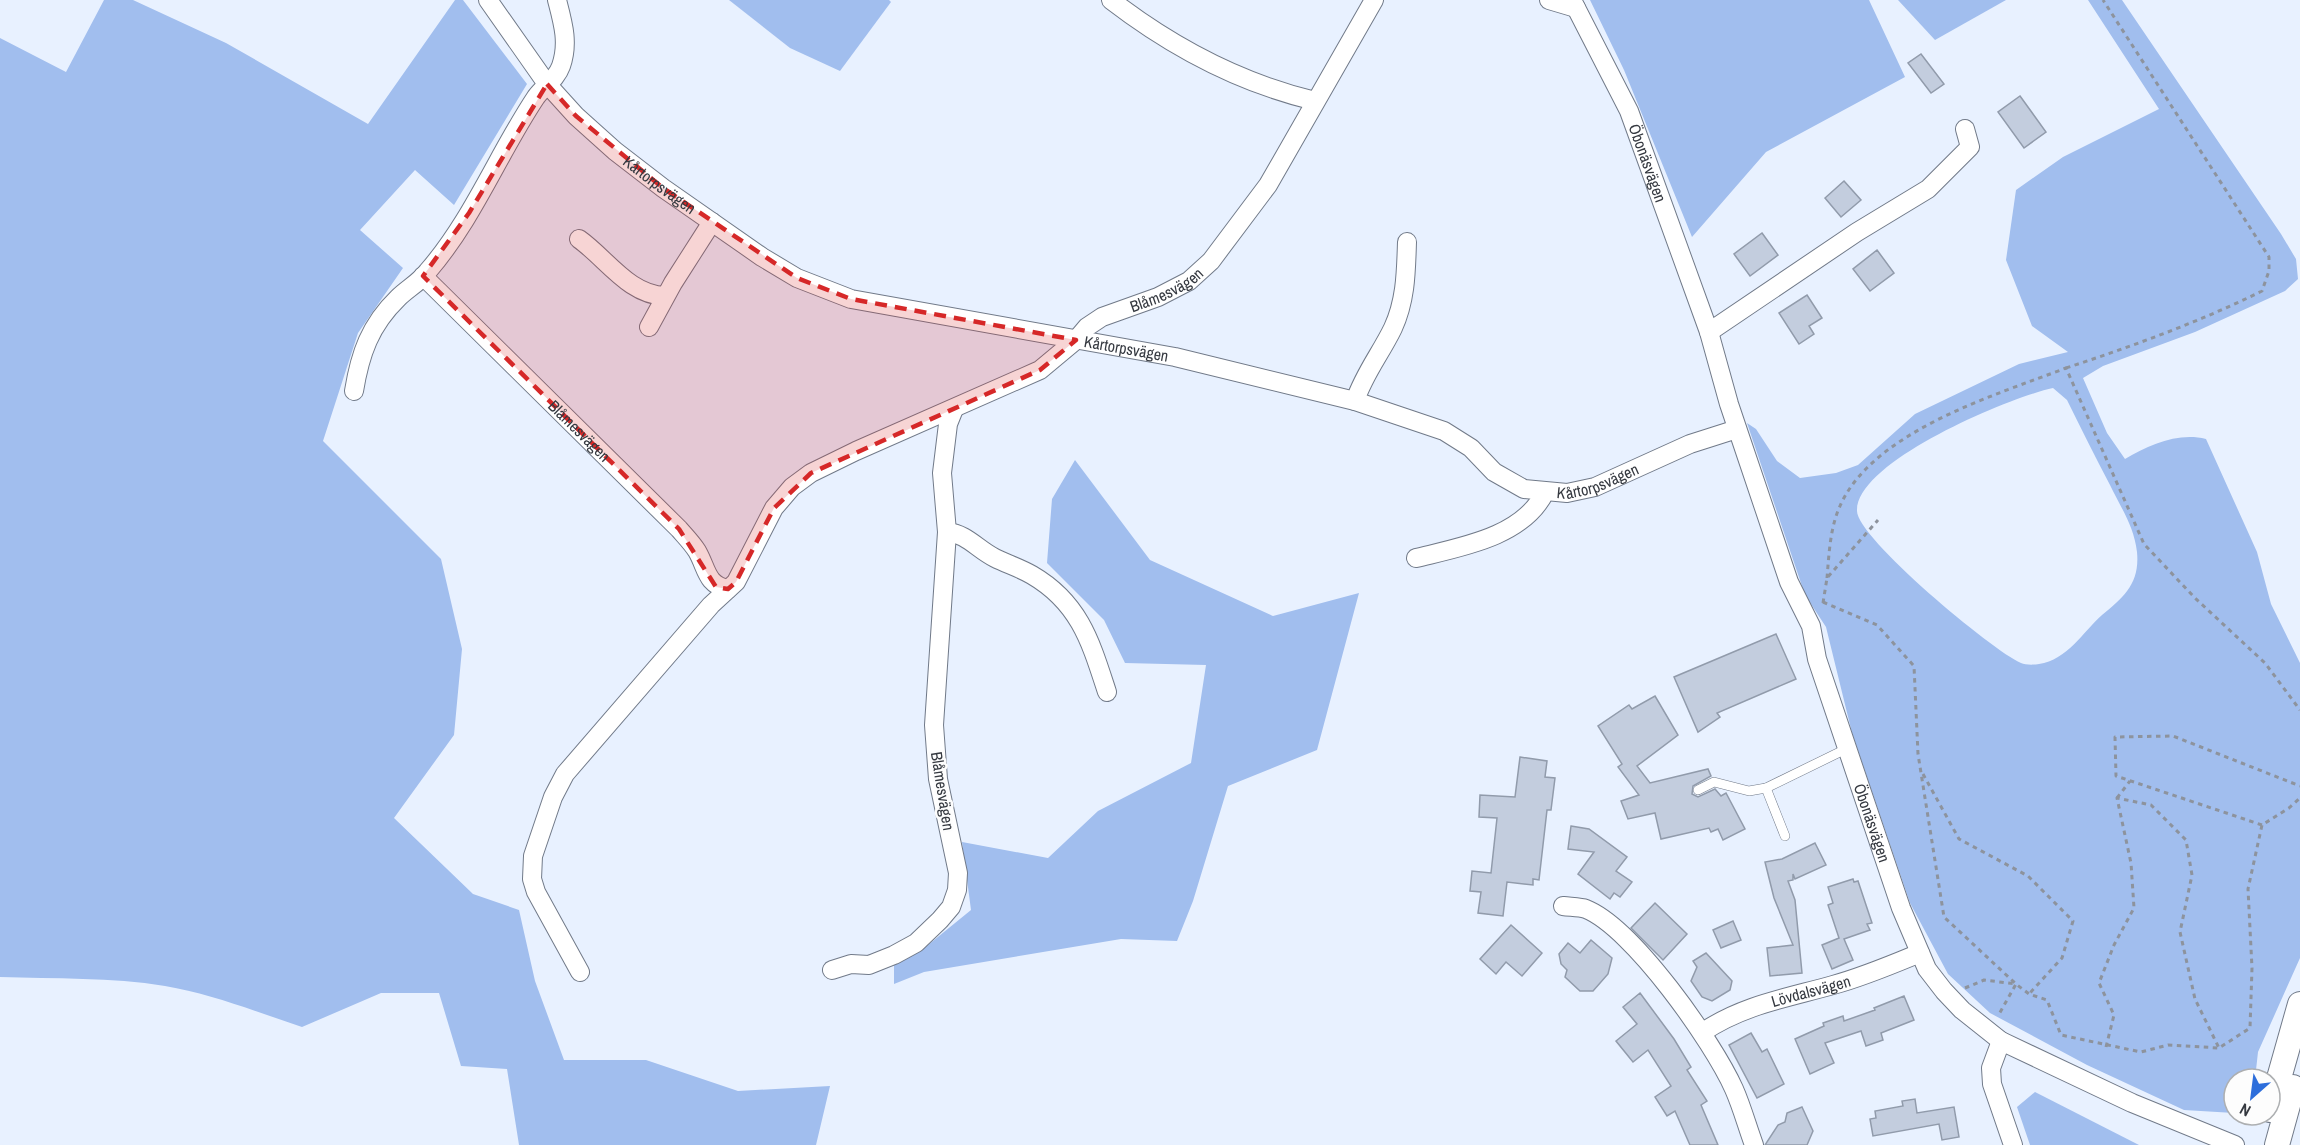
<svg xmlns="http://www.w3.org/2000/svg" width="2300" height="1145" viewBox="0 0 2300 1145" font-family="'Archivo Narrow',sans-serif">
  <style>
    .green { fill: #a1beee; fill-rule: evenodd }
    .building { fill: #c3cdde; stroke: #919bab; stroke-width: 1.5 }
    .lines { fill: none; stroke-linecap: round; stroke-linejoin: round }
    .service-casing { stroke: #717a89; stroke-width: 10 }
    .minor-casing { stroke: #717a89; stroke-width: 20 }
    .secondary-casing { stroke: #717a89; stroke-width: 26 }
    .path { stroke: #8d939d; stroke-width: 3; stroke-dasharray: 4.5 4.5; stroke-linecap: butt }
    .service { stroke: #fff; stroke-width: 9 }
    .minor { stroke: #fff; stroke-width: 18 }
    .secondary { stroke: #fff; stroke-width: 24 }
    .marked { fill: #d62828; fill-opacity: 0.2; stroke: #d62828; stroke-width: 4.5; stroke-dasharray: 12 8; stroke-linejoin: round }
    .labels { text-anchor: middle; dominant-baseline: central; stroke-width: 5; stroke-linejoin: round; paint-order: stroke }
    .street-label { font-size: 16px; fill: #353940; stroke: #fdfdfd }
  </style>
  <rect width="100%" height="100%" fill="#e8f1ff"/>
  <!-- green -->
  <g class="green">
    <path d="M104,0h29l93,43 142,81 87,-124h8l64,84 -73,121 -39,-35 -55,60 43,38 -45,65 -35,108 118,118 21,90 -8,86 -60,83 79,76 46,16 16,71 29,79h82l92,31 92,-5 -14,59h-297l-12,-76 -46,-3 -22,-73h-58l-79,34c-45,-15 -90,-33 -137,-41 -54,-9 -110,-7 -165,-9v-939l66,34z"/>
    <polygon points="729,0 889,0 891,2 840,71 790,48"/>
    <polygon points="1590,0 1869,0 1905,77 1766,152 1692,237 1624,70"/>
    <polygon points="1898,0 2006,0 1935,40"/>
    <path d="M2088,0h34l159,234 15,25 2,20 -13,12 -90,41 -92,34 -20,12 24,55 18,26c24,-14 53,-27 81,-20l51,113 14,52 29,59v295l-42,94 -3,27h-21v34l-50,-3 -97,-45 -97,-52 -42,-39 -38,-71 -58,-170 -26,-106 -21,-32 -58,-172 9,6 21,32 23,17 36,-5 22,-8 57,-51 104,-50 49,-12 -36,-26 -26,-66 10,-70 47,-33 96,-48zM2053,388l14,12c14,28 28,57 43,85 11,23 24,41 27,67 3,31 -13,45 -35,63 -19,17 -35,45 -63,49 -5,1 -14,1 -18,-1 -28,-12 -164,-125 -164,-152 -1,-50 154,-114 196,-123z"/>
    <polygon points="1075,460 1150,560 1273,616 1359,593 1317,750 1228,786 1193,901 1177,941 1121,939 924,972 894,984 894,965 928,945 971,910 962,842 1048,858 1098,811 1191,763 1206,665 1125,663 1104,620 1047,563 1052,499"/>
    <polygon points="2035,1092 2139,1145 2030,1145 2017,1107"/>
  </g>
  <!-- building -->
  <g class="building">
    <polygon points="1921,54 1944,84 1931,93 1908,63"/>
    <polygon points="2020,96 2046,132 2024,148 1998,112"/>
    <polygon points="1844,181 1861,200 1841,217 1825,198"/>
    <polygon points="1762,233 1778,255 1750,276 1734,254"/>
    <polygon points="1877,250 1894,273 1870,291 1853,269"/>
    <polygon points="1807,295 1822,318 1809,326 1814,334 1799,344 1779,313"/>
    <polygon points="1776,634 1796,679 1717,713 1720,717 1698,732 1674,677"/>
    <polygon points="1655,696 1678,735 1637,766 1650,783 1708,769 1711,776 1693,786 1692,794 1698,797 1715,789 1721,796 1726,793 1745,829 1723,840 1718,829 1711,832 1709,828 1661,839 1655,813 1628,819 1621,801 1639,795 1618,767 1622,764 1598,726 1629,705 1632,709"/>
    <polygon points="1520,757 1547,761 1545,777 1555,778 1551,810 1547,810 1539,880 1533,879 1533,885 1507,882 1503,916 1478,913 1481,892 1470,891 1472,871 1491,873 1497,818 1479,817 1480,795 1515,797"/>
    <polygon points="1571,826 1589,829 1627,857 1616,871 1632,882 1620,897 1614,893 1610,899 1578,874 1594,852 1568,849"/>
    <polygon points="1815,843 1826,865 1795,879 1793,874 1793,880 1788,881 1795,900 1802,973 1770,976 1767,948 1793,945 1774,898 1765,862 1782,859"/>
    <polygon points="1853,879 1854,882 1858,881 1872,923 1867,924 1870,930 1844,939 1853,960 1832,969 1822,945 1839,938 1828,905 1833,903 1828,887"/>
    <polygon points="1655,903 1687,934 1663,960 1631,928"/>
    <polygon points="1733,921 1741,940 1721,948 1713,930"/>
    <polygon points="1511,925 1542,953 1522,976 1506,962 1496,974 1480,959"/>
    <polygon points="1591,940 1612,958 1608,974 1593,991 1580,991 1565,977 1567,970 1561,964 1559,954 1568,943 1580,953"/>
    <polygon points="1706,953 1732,981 1730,990 1712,1001 1702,997 1691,981 1697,967 1693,961"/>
    <polygon points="1640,993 1674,1039 1691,1067 1687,1070 1707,1101 1701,1105 1718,1145 1690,1145 1675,1111 1667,1116 1655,1097 1671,1086 1648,1050 1633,1062 1616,1041 1637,1024 1623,1007"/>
    <polygon points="1904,996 1914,1020 1881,1033 1883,1040 1866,1046 1861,1031 1825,1043 1834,1063 1810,1074 1795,1039 1824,1026 1823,1023 1843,1016 1844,1021 1875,1010 1874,1008"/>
    <polygon points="1751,1033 1762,1052 1767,1049 1784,1084 1757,1098 1729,1045"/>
    <polygon points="1915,1099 1917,1113 1954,1107 1959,1137 1942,1140 1939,1124 1873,1136 1870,1119 1876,1118 1875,1111 1903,1106 1902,1101"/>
    <polygon points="1802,1107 1813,1131 1807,1145 1765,1145 1778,1125 1785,1122 1787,1113"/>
  </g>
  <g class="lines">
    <!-- service casing -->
    <g class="service-casing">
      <g id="service">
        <polyline points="1766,788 1785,836"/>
        <polyline points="1698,790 1714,782 1749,791 1766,788 1846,749"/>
      </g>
    </g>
    <!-- minor casing -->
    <g class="minor-casing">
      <g id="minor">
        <path id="s1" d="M488,0l59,84 29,32 39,35 48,37 99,69 35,21 54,21 324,58 180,44 89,30 27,17 23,24 30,17 43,4 28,-6 95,-43 47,-15"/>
        <path d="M1111,0c61,47 129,83 204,101"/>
        <polyline points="1549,0 1576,8"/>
        <path id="s2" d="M1572,0l57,111 80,221 20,72 60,178 22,44 6,33 84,249 26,61 17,22 18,19 39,31 131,62 103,42"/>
        <path d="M579,239c28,20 50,56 86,57"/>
        <path id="s3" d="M423,276l256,253c6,7 13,14 18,22 10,17 9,34 31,38"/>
        <polyline points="649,327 673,283 712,222"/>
        <polyline points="1709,332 1857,232 1928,189 1970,147 1965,129"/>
        <path d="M354,391c6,-37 16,-66 44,-93 9,-9 22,-16 30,-27 45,-52 70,-117 108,-174 8,-11 20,-17 25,-31 8,-23 2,-43 -4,-66"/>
        <path d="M1355,401c9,-27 26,-48 38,-73 13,-28 13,-57 14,-86"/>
        <path d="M947,532c20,2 30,17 48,26 12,6 25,10 37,17 48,28 59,68 75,117"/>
        <path d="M1416,558c45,-11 107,-21 129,-66"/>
        <path d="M1563,906c7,1 17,1 23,3 47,19 127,133 148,180 8,18 13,37 20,56"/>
        <polyline points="832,970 851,964 869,965 894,955 916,943 940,920 951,907 957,890 958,873 938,779 934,725 947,532 942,473 948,424 954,409"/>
        <path id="s4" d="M580,972l-44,-80 -4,-13 1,-23 20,-59 12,-23 146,-169 25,-23 38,-74 18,-21 19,-14 45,-22 184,-81 36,-30 11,-13 15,-10 56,-20 31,-16 22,-20 57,-76 106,-185"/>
        <path id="s5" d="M1703,1032c40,-27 84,-34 130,-47 30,-8 58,-20 87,-32"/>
        <polyline points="2001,1041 1991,1068 1992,1084 2013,1145"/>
      </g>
    </g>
    <!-- secondary casing -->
    <g class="secondary-casing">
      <g id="secondary">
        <polyline points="2270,1110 2300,1004"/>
        <polyline points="2277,1145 2293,1087"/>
      </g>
    </g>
    <!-- path -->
    <g class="path">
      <path d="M2066,368c67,-22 133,-46 196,-77l7,-20v-14l-166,-257"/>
      <path d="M1827,578c2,-24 3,-50 13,-72 33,-75 156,-111 226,-138l78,176 51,54 70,65 35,47"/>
      <polyline points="1823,602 1877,625 1914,666 1918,754 1944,917 2016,984 2029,994 2047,1000 2061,1035 2141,1052 2168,1045 2219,1048 2250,1028 2252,968 2248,889 2262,825 2289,808 2300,798"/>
      <polyline points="1823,603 1827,578 1878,520"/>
      <polyline points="1923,774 1959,839 2028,876 2073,921 2062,958 2029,994"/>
      <polyline points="2117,798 2130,781"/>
      <polyline points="2262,825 2116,776 2115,737 2173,736 2300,786"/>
      <polyline points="1965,988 1984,980 2016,984 1998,1016"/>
      <polyline points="2106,1047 2114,1015 2099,983 2114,945 2134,908 2131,863 2117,798 2151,805 2186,840 2192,875 2180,932 2195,999 2219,1048"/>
    </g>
    <!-- service -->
    <use href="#service" class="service"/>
    <!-- minor -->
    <use href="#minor" class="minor"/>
    <!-- secondary -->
    <use href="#secondary" class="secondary"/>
  </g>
  <!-- marked area -->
  <path class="marked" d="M547,84l29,32 87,72 134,90 54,21 225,41 -36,30 -229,103 -37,35 -38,74 -8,7 -12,-2 -37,-58 -256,-253 46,-63z"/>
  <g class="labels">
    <!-- street labels -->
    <g class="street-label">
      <text stroke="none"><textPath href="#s2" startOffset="180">Öbonäsvägen</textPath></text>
      <text stroke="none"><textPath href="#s1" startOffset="254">Kårtorpsvägen</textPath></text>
      <text stroke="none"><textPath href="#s4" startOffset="1011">Blåmesvägen</textPath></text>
      <text stroke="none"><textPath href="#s1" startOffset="758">Kårtorpsvägen</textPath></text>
      <text stroke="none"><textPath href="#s3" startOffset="220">Blåmesvägen</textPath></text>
      <text stroke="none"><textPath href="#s1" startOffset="1262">Kårtorpsvägen</textPath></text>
      <text transform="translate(943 791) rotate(81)">Blåmesvägen</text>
      <text stroke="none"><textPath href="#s2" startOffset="878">Öbonäsvägen</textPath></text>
      <text stroke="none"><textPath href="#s5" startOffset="116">Lövdalsvägen</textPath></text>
    </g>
  </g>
  <!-- north arrow -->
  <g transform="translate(2252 1097) rotate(208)"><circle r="28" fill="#fdfdfd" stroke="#adafb1" stroke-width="1.5"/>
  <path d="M0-4.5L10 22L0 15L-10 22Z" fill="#2d6edb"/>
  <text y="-9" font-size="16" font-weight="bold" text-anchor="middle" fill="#353940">N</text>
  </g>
</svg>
